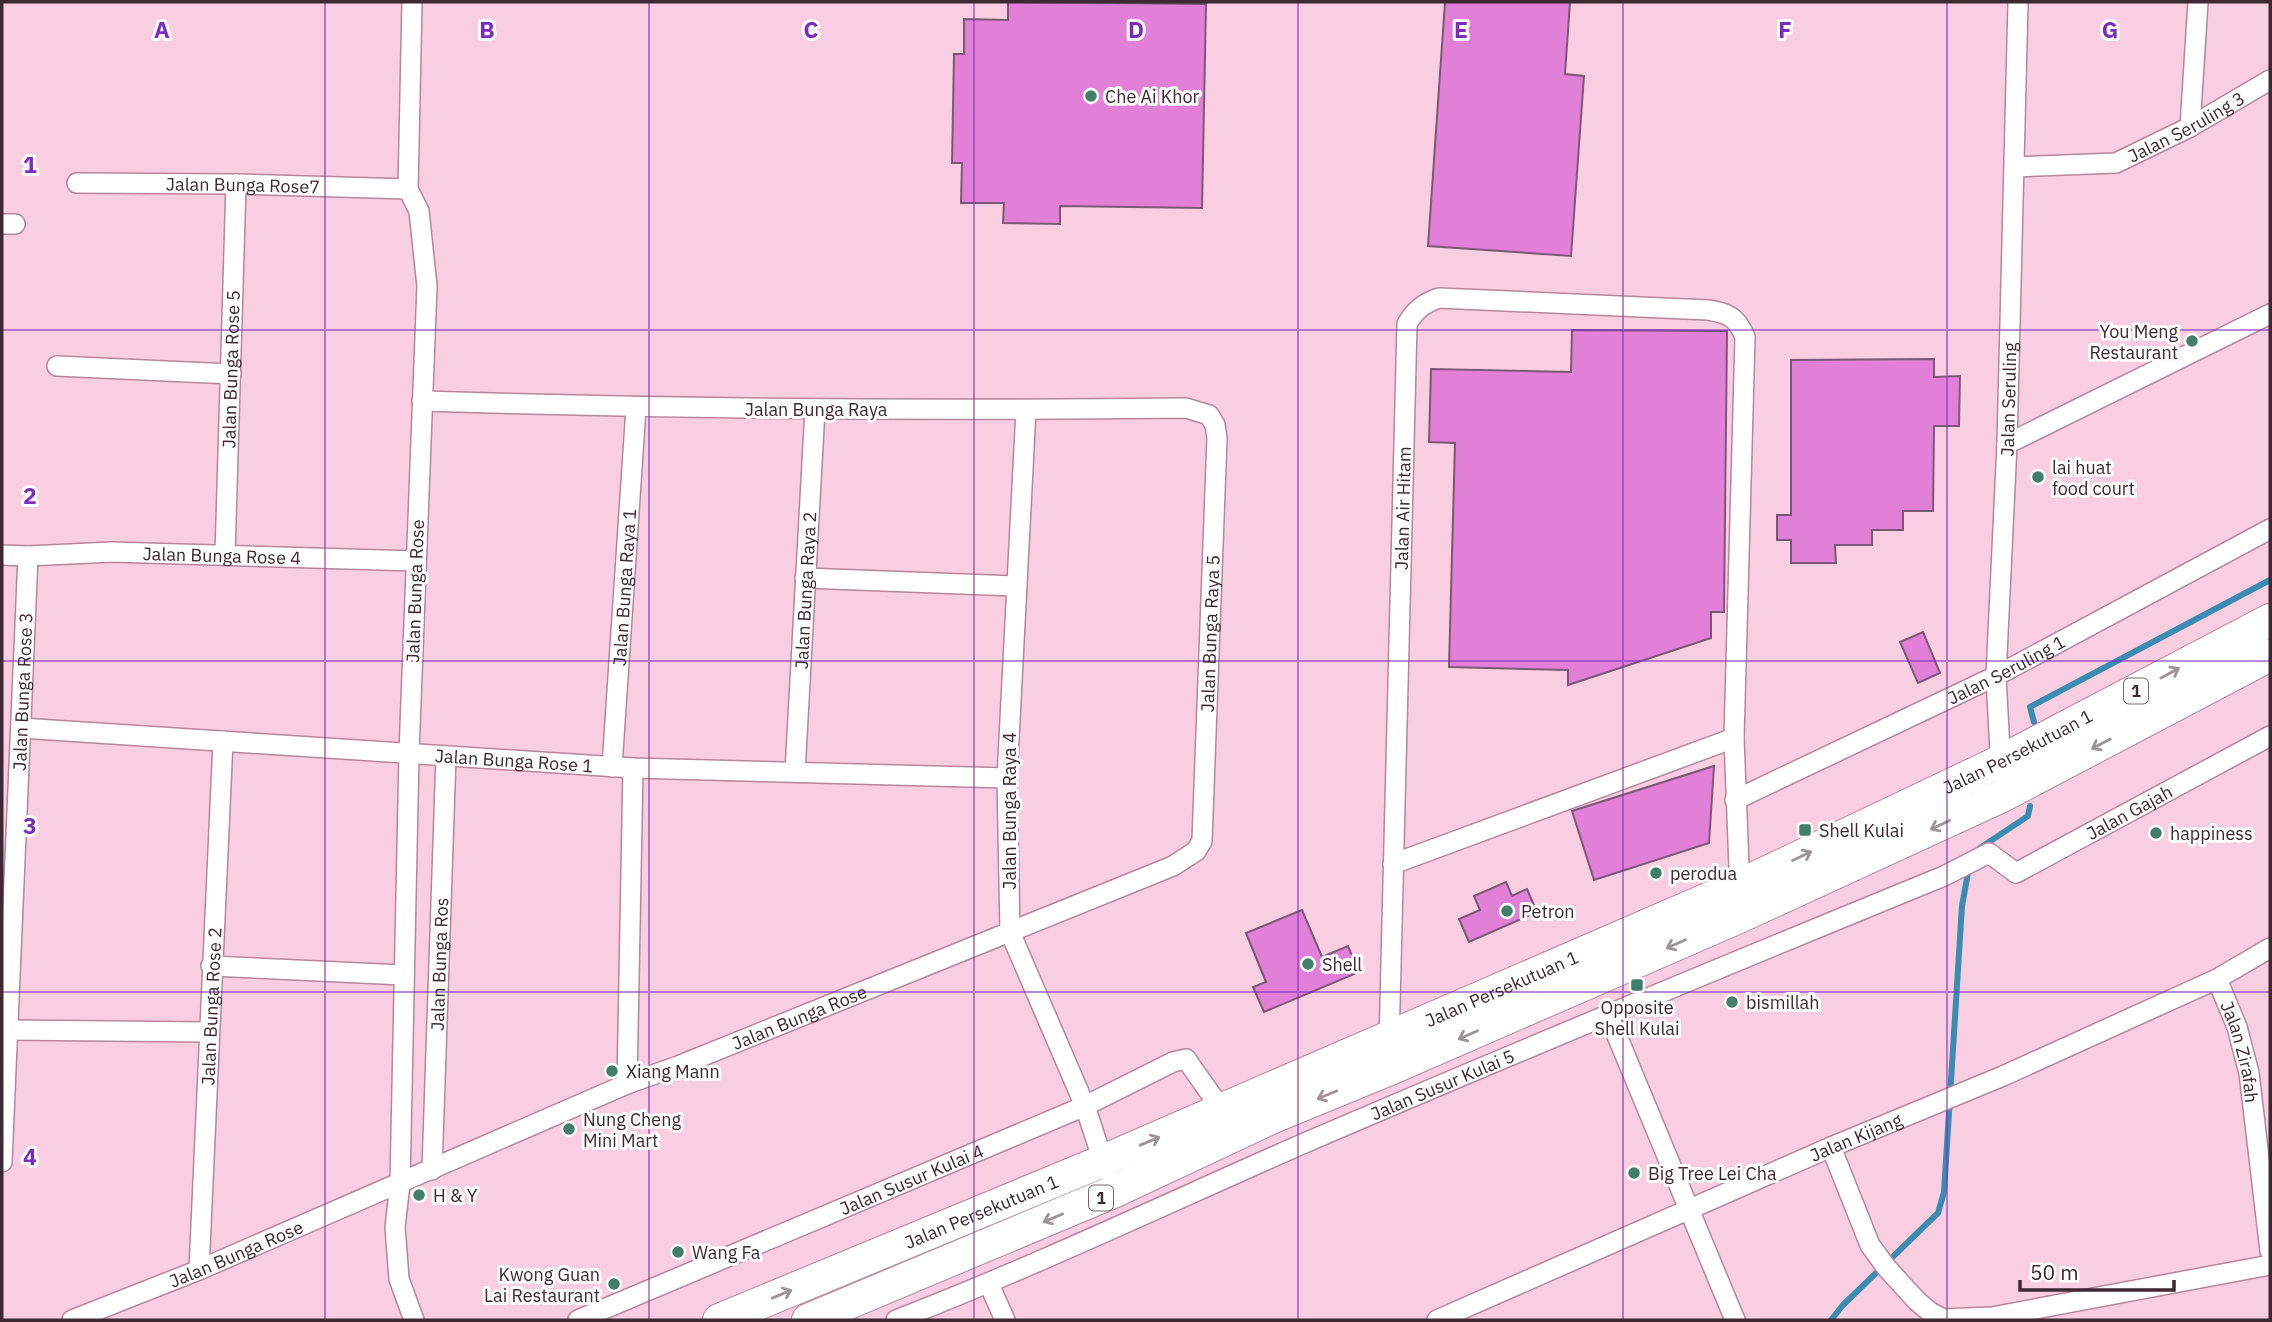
<svg xmlns="http://www.w3.org/2000/svg" width="2272" height="1322" viewBox="0 0 2272 1322" font-family="'IBM Plex Sans',sans-serif">
  <style>
    .lines { fill: none; stroke-linecap: round; stroke-linejoin: round }
    .stream { stroke: #3a8cb2; stroke-width: 6 }
    .building { fill: #e280d8; stroke: #7c5877; stroke-width: 2 }
    .minor-casing { stroke: #b7869c; stroke-width: 22 }
    .trunk-casing { stroke: #b7869c; stroke-width: 34 }
    .minor { stroke: #fff; stroke-width: 19 }
    .trunk { stroke: #fff; stroke-width: 32 }
    .oneway { stroke: #9e9498 }
    .grid { fill: none; stroke: #7b2cbf; stroke-width: 2; stroke-opacity: 0.55 }
    .poi-dot { fill: #407f6b; stroke: #fdfdfd; stroke-width: 2.5 }
    .labels { text-anchor: middle; dominant-baseline: central; stroke-width: 6; stroke-linejoin: round; paint-order: stroke }
    .shield { fill: #fdfdfd; stroke: #77696f; stroke-width: 2 }
    .shield-label { font-size: 16px; font-weight: bold; fill: #3d2932 }
    .poi-label { font-size: 18px; fill: #3d2932; stroke: #fdfdfd; text-anchor: start }
    .street-label { font-size: 18px; fill: #3d2932; stroke: #fdfdfd }
    .grid-label { font-size: 23px; text-anchor: middle; font-weight: bold; fill: #7b2cbf; stroke: #fdfdfd; stroke-width: 6; stroke-linejoin: round; paint-order: stroke }
  </style>
  <rect width="100%" height="100%" fill="#f9cee0"/>
  <g class="lines">
    <!-- stream -->
    <g class="stream">
      <polyline points="2034,722 2030,707 2270,580"/>
      <polyline points="1980,848 2028,816 2030,806"/>
      <polyline points="1831,1320 1843,1305 1938,1213 1944,1192 1962,906 1969,867"/>
    </g>
  </g>
  <!-- building -->
  <g class="building">
    <polygon points="1008,2 1206,4 1202,208 1060,206 1060,224 1003,223 1004,203 961,203 962,163 952,163 954,54 964,54 964,19 1008,20"/>
    <polygon points="1445,2 1570,2 1565,74 1584,76 1571,256 1428,246"/>
    <polygon points="1572,330 1727,331 1724,612 1711,612 1711,638 1568,685 1568,670 1449,667 1455,443 1429,442 1431,369 1571,372"/>
    <polygon points="1934,359 1934,377 1960,376 1959,426 1934,426 1933,511 1903,511 1903,530 1872,530 1872,545 1835,545 1836,563 1791,563 1791,540 1777,540 1777,515 1791,515 1791,360"/>
    <polygon points="1923,632 1940,673 1918,683 1900,642"/>
    <polygon points="1714,766 1709,843 1594,880 1572,811"/>
    <polygon points="1506,882 1512,896 1527,889 1537,912 1469,942 1459,919 1480,910 1474,896"/>
    <polygon points="1302,910 1322,957 1348,946 1359,972 1264,1012 1253,987 1266,982 1246,933"/>
  </g>
  <g class="lines">
    <!-- minor casing -->
    <g class="minor-casing">
      <g id="minor">
        <polyline points="412,2 408,189 419,211 427,286 409,753 400,1184 395,1227 399,1279 414,1320"/>
        <polyline points="2190,127 2198,2"/>
        <path id="s1" d="M2015,167l101,-4 74,-36 80,-47"/>
        <path id="s2" d="M77,183l159,1 172,5"/>
        <polyline points="2,224 15,224"/>
        <polyline points="57,366 231,374"/>
        <polyline points="1026,410 1007,778 1010,932 1085,1106 1106,1170"/>
        <polyline points="2007,444 2270,314"/>
        <path id="s3" d="M2,555l26,1 84,-4 304,9"/>
        <path id="s4" d="M225,555l11,-371"/>
        <polyline points="805,578 1015,586"/>
        <path id="s5" d="M21,728l612,40 374,10"/>
        <path id="s6" d="M612,767l24,-359"/>
        <path id="s7" d="M2001,770l-5,-94 11,-232 11,-442"/>
        <path id="s8" d="M795,772l20,-363"/>
        <path id="s9" d="M1735,800l261,-124 274,-147"/>
        <polyline points="1393,864 1734,738"/>
        <polyline points="211,966 403,975"/>
        <path id="s10" d="M2217,979l20,48 12,46 21,178"/>
        <polyline points="1608,1014 1735,1320"/>
        <polyline points="8,1030 209,1032"/>
        <path id="s11" d="M1389,1044l18,-720c8,-14 17,-21 32,-26l269,12c20,3 29,7 37,27l-11,401 6,155"/>
        <polyline points="627,1084 633,768"/>
        <polyline points="1831,1147 1870,1245 1886,1267 1917,1301 1930,1312 1943,1319 1992,1317 2270,1265"/>
        <path id="s12" d="M2,1162l26,-606"/>
        <path id="s13" d="M432,1170l14,-414"/>
        <path id="s14" d="M199,1270l24,-529"/>
        <polyline points="989,1284 1005,1320"/>
        <path id="s15" d="M72,1320l127,-50 428,-186 51,-18 495,-200 23,-15 6,-10 15,-403 -2,-13 -6,-10 -23,-7c-255,3 -509,1 -764,-7"/>
        <path id="s16" d="M578,1320l507,-214 88,-44 13,-3 36,51"/>
        <path id="s17" d="M896,1320c137,-53 270,-116 404,-175 214,-92 429,-181 644,-269l45,-23 27,20 254,-137"/>
        <path id="s18" d="M1437,1320l394,-173 172,-71 214,-97 53,-31"/>
      </g>
    </g>
    <!-- trunk casing -->
    <g class="trunk-casing">
      <g id="trunk">
        <path id="s19" d="M719,1320l384,-159 637,-276 261,-124 269,-141"/>
        <polyline points="808,1320 1113,1192 1273,1117 1390,1069 1739,917 2002,796 2270,655"/>
      </g>
    </g>
    <!-- minor -->
    <use href="#minor" class="minor"/>
    <!-- trunk -->
    <use href="#trunk" class="trunk"/>
  </g>
  <!-- one-way arrows -->
  <defs><path id="oneway-shaft" d="M-6 0H5M1.5-3L5.5 0L1.5 3" fill="none" stroke-width="1.6" stroke-linecap="round" stroke-linejoin="round" transform="scale(1.75)"/></defs>
  <g class="oneway">
    <use href="#oneway-shaft" transform="translate(2170 673) rotate(-28)"/>
    <use href="#oneway-shaft" transform="translate(2101 744) rotate(152)"/>
    <use href="#oneway-shaft" transform="translate(1940 825) rotate(155)"/>
    <use href="#oneway-shaft" transform="translate(1802 856) rotate(-25)"/>
    <use href="#oneway-shaft" transform="translate(1676 944) rotate(156)"/>
    <use href="#oneway-shaft" transform="translate(1468 1035) rotate(156)"/>
    <use href="#oneway-shaft" transform="translate(1327 1095) rotate(158)"/>
    <use href="#oneway-shaft" transform="translate(1150 1141) rotate(-23)"/>
    <use href="#oneway-shaft" transform="translate(1053 1218) rotate(157)"/>
    <use href="#oneway-shaft" transform="translate(782 1294) rotate(-23)"/>
  </g>
  <!-- grid -->
  <path class="grid" d="M325,2v1318M649,2v1318M974,2v1318M1298,2v1318M1623,2v1318M1947,2v1318M2,330h2268M2,661h2268M2,992h2268"/>
  <!-- markers -->
  <g class="poi-dot">
    <circle cx="1091" cy="96" r="7"/>
    <circle cx="2192" cy="341" r="7"/>
    <circle cx="2038" cy="477" r="7"/>
    <rect x="1798" y="823" width="14" height="14" rx="3.5"/>
    <circle cx="2156" cy="833" r="7"/>
    <circle cx="1656" cy="873" r="7"/>
    <circle cx="1507" cy="911" r="7"/>
    <circle cx="1308" cy="964" r="7"/>
    <rect x="1630" y="978" width="14" height="14" rx="3.5"/>
    <circle cx="1732" cy="1002" r="7"/>
    <circle cx="612" cy="1071" r="7"/>
    <circle cx="569" cy="1129" r="7"/>
    <circle cx="1634" cy="1173" r="7"/>
    <circle cx="419" cy="1195" r="7"/>
    <circle cx="678" cy="1252" r="7"/>
    <circle cx="614" cy="1284" r="7"/>
  </g>
  <g class="labels">
    <!-- shield labels -->
    <g class="shield">
      <rect x="2124" y="678.5" width="24" height="25" rx="5"/>
      <rect x="1089" y="1185.5" width="24" height="25" rx="5"/>
    </g>
    <g class="shield-label">
      <text x="2136" y="691">1</text>
      <text x="1101" y="1198">1</text>
    </g>
    <!-- poi labels -->
    <g class="poi-label">
      <text x="1105" y="96">Che Ai Khor</text>
      <text x="2178" y="331" text-anchor="end">You Meng<tspan x="2178" dy="21">Restaurant</tspan></text>
      <text x="2052" y="467">lai huat<tspan x="2052" dy="21">food court</tspan></text>
      <text x="1819" y="830">Shell Kulai</text>
      <text x="2170" y="833">happiness</text>
      <text x="1670" y="873">perodua</text>
      <text x="1521" y="911">Petron</text>
      <text x="1322" y="964">Shell</text>
      <text x="1746" y="1002">bismillah</text>
      <text x="1637" y="1007" text-anchor="middle">Opposite<tspan x="1637" dy="21">Shell Kulai</tspan></text>
      <text x="626" y="1071">Xiang Mann</text>
      <text x="583" y="1119">Nung Cheng<tspan x="583" dy="21">Mini Mart</tspan></text>
      <text x="1648" y="1173">Big Tree Lei Cha</text>
      <text x="433" y="1195">H &amp; Y</text>
      <text x="692" y="1252">Wang Fa</text>
      <text x="600" y="1274" text-anchor="end">Kwong Guan<tspan x="600" dy="21">Lai Restaurant</tspan></text>
    </g>
    <!-- street labels -->
    <g class="street-label">
      <text stroke="none"><textPath href="#s1" startOffset="180">Jalan Seruling 3</textPath></text>
      <text stroke="none"><textPath href="#s2" startOffset="166">Jalan Bunga Rose7</textPath></text>
      <text stroke="none"><textPath href="#s4" startOffset="186">Jalan Bunga Rose 5</textPath></text>
      <text stroke="none"><textPath href="#s7" startOffset="371">Jalan Seruling</textPath></text>
      <text x="816" y="409">Jalan Bunga Raya</text>
      <text stroke="none"><textPath href="#s11" startOffset="536">Jalan Air Hitam</textPath></text>
      <text stroke="none"><textPath href="#s3" startOffset="220">Jalan Bunga Rose 4</textPath></text>
      <text stroke="none"><textPath href="#s6" startOffset="180">Jalan Bunga Raya 1</textPath></text>
      <text transform="translate(415 591) rotate(-88)">Jalan Bunga Rose</text>
      <text stroke="none"><textPath href="#s8" startOffset="182">Jalan Bunga Raya 2</textPath></text>
      <text stroke="none"><textPath href="#s15" startOffset="1438">Jalan Bunga Raya 5</textPath></text>
      <text stroke="none"><textPath href="#s9" startOffset="301">Jalan Seruling 1</textPath></text>
      <text stroke="none"><textPath href="#s12" startOffset="471">Jalan Bunga Rose 3</textPath></text>
      <text stroke="none"><textPath href="#s19" startOffset="1418">Jalan Persekutuan 1</textPath></text>
      <text stroke="none"><textPath href="#s5" startOffset="494">Jalan Bunga Rose 1</textPath></text>
      <text transform="translate(1009 811) rotate(-90)">Jalan Bunga Raya 4</text>
      <text stroke="none"><textPath href="#s17" startOffset="1351">Jalan Gajah</textPath></text>
      <text stroke="none"><textPath href="#s13" startOffset="206">Jalan Bunga Ros</textPath></text>
      <text stroke="none"><textPath href="#s19" startOffset="850">Jalan Persekutuan 1</textPath></text>
      <text stroke="none"><textPath href="#s14" startOffset="264">Jalan Bunga Rose 2</textPath></text>
      <text stroke="none"><textPath href="#s15" startOffset="788">Jalan Bunga Rose</textPath></text>
      <text stroke="none"><textPath href="#s10" startOffset="77">Jalan Zirafah</textPath></text>
      <text stroke="none"><textPath href="#s17" startOffset="595">Jalan Susur Kulai 5</textPath></text>
      <text stroke="none"><textPath href="#s18" startOffset="457">Jalan Kijang</textPath></text>
      <text stroke="none"><textPath href="#s16" startOffset="362">Jalan Susur Kulai 4</textPath></text>
      <text stroke="none"><textPath href="#s19" startOffset="284">Jalan Persekutuan 1</textPath></text>
      <text stroke="none"><textPath href="#s15" startOffset="177">Jalan Bunga Rose</textPath></text>
    </g>
  </g>
  <g class="grid-label">
    <text x="162" y="38">A</text>
    <text x="487" y="38">B</text>
    <text x="811" y="38">C</text>
    <text x="1136" y="38">D</text>
    <text x="1461" y="38">E</text>
    <text x="1785" y="38">F</text>
    <text x="2110" y="38">G</text>
    <text x="30" y="173">1</text>
    <text x="30" y="504">2</text>
    <text x="30" y="834">3</text>
    <text x="30" y="1165">4</text>
  </g>
  <!-- border -->
  <rect width="2272" height="1322" fill="none" stroke="#3d2932" stroke-width="7"/>
  <!-- scale -->
  <path d="M2020 1280v10h154v-10" fill="none" stroke="#3d2932" stroke-width="3.5"/>
  <text x="2030" y="1280" font-size="21" fill="#3d2932" stroke="#fdfdfd" stroke-width="5" paint-order="stroke">50 m</text>
</svg>
